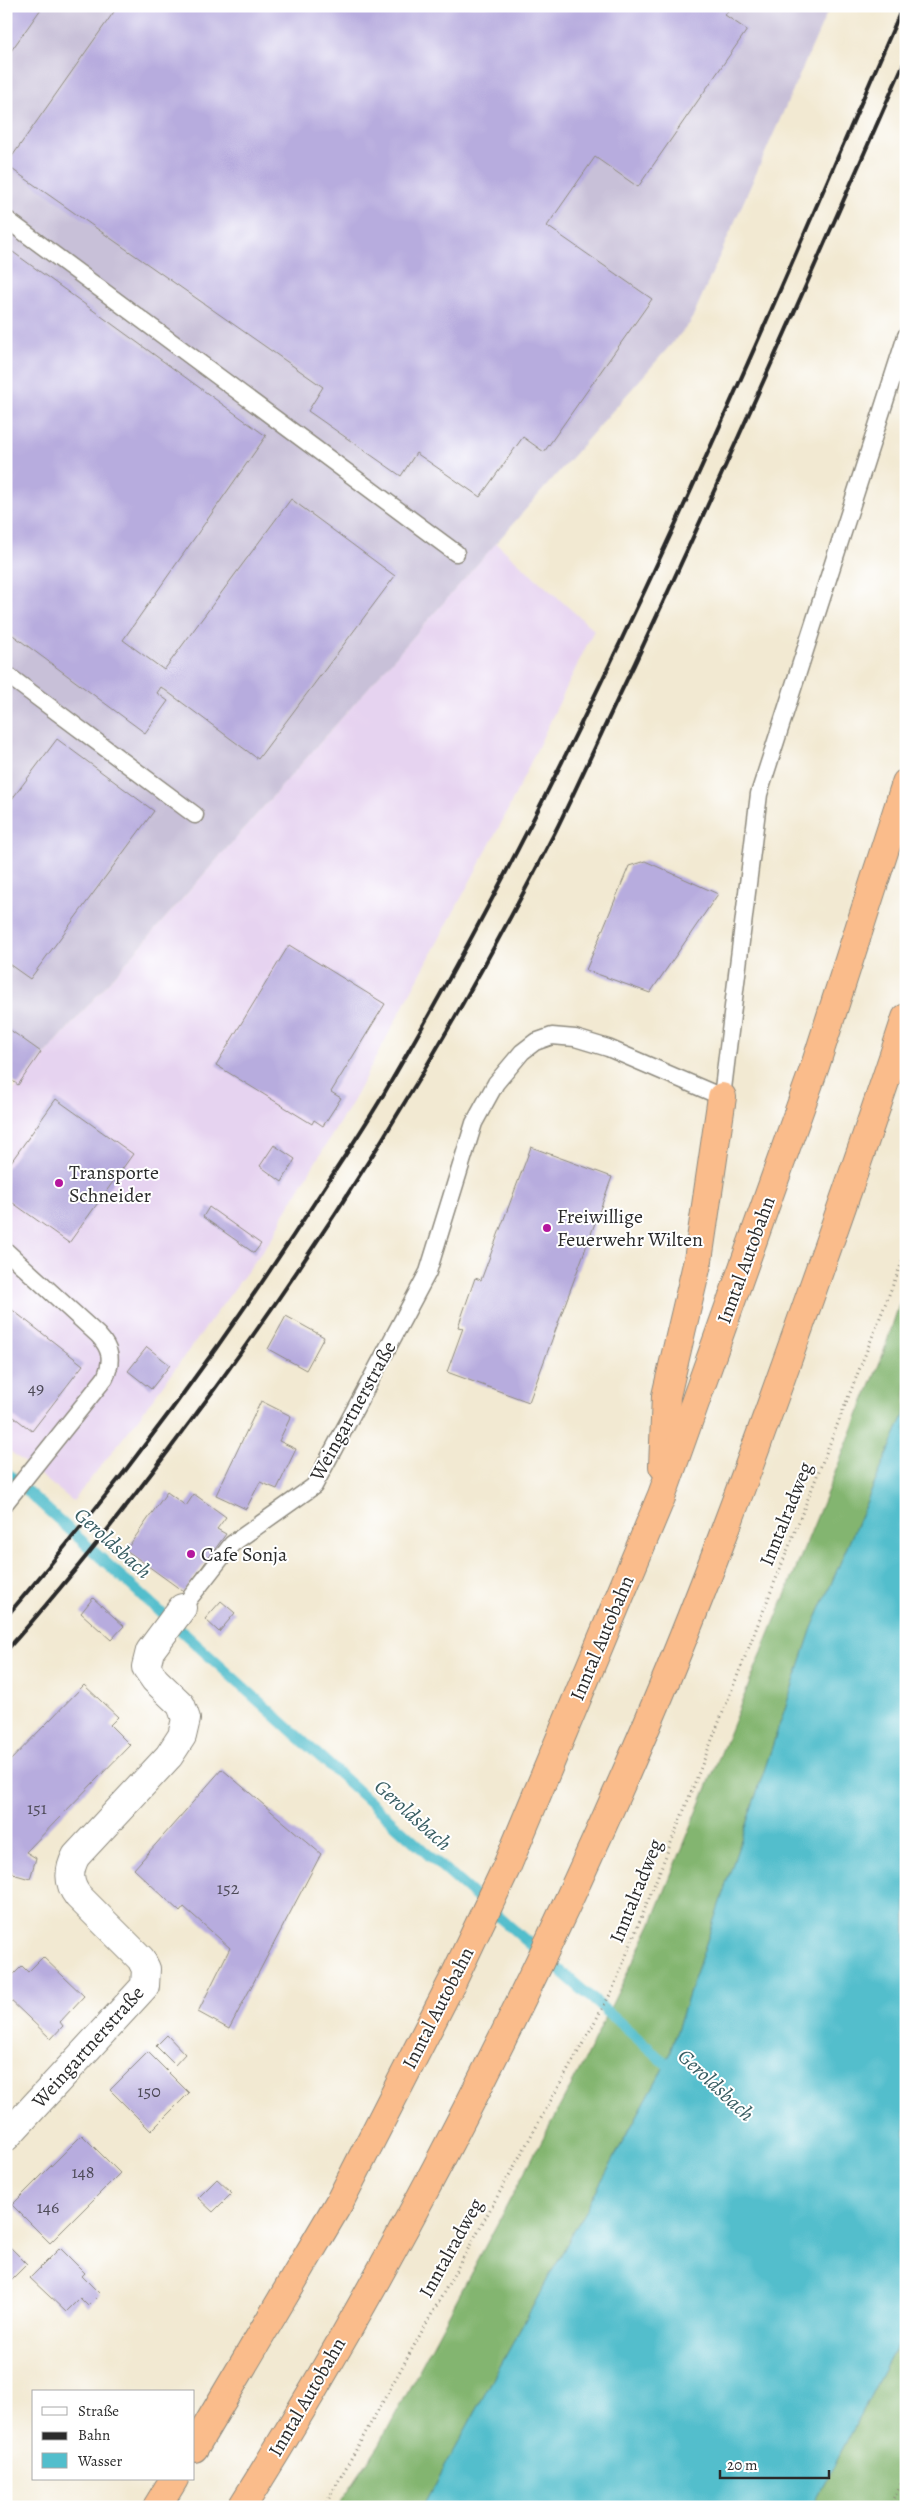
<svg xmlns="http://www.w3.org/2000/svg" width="912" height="2513" viewBox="0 0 912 2513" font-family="Alegreya,serif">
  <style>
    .built { fill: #e6d3f0 }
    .industrial { fill: #c8c0d8 }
    .forest { fill: #83b56f; stroke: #57704d }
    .water { fill: #52becc; stroke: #3e747c }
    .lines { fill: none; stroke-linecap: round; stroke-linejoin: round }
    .stream { stroke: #52becc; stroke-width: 11 }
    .building { fill: #b7acde }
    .service-casing { stroke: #8e8a7e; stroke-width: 19 }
    .minor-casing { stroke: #8e8a7e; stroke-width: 30 }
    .motorway-casing { stroke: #8e8a7e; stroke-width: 30 }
    .path { stroke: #8e8a7e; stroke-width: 3; stroke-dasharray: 1 4; stroke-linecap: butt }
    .service { stroke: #fff; stroke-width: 16 }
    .minor { stroke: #fff; stroke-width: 28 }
    .motorway { stroke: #fabc8b; stroke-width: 28 }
    .rail { stroke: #2b2b2b; stroke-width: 4 }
    .poi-dot { fill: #b5179e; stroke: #fff; stroke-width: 2 }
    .labels { text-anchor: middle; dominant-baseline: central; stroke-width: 4; stroke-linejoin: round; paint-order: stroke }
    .number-label { font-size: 18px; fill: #4e4b58 }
    .poi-label { font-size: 20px; fill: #2b2b2b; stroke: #fff; text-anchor: start }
    .street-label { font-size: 20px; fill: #2b2b2b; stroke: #fff }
    .water-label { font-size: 21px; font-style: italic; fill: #395e63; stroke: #fff }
  </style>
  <rect width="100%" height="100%" fill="#fff"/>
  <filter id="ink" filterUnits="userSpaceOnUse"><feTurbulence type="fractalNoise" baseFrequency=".02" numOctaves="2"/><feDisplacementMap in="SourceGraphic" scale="10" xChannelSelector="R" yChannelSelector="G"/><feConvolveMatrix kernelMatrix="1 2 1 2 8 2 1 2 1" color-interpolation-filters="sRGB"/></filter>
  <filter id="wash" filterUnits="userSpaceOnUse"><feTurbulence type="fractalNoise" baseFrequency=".0096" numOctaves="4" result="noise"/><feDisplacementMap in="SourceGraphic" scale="20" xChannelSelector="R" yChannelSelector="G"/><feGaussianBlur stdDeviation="1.12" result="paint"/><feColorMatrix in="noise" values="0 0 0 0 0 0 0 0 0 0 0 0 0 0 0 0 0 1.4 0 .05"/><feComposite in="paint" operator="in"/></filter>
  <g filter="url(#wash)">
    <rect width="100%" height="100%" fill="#f2e9d2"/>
    <!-- built -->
    <polygon class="built" points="496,543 594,630 504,818 352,1102 284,1214 275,1234 134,1424 73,1501 6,1448 6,1099"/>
    <!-- industrial -->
    <polygon class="industrial" points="6,6 830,6 690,323 18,1085 6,1076"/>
    <!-- forest -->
    <g class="forest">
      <polygon points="906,1283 906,1411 812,1628 666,2063 423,2507 337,2507 379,2445 582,2065 651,1925 882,1357"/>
      <polygon points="906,2328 906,2507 812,2507"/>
    </g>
    <!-- water -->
    <polygon class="water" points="906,1411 906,2328 812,2507 423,2507 666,2063 812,1628"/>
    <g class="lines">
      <!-- stream -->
      <polyline class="stream" points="6,1472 433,1859 677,2073"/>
    </g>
    <g id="blocks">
      <!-- building -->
      <g class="building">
        <polygon points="6,6 43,6 6,58"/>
        <polygon points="118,6 731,6 725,15 747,30 638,187 595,157 547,226 652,299 544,452 523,437 480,497 416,453 401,476 308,411 323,387 6,165"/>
        <polygon points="6,247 266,436 123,640 164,670 291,499 395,576 258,759 161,687 157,693 168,701 145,733 6,630"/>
        <polygon points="57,739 154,811 30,979 6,962 6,807"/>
        <polygon points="645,861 718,894 650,993 586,970 629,866"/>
        <polygon points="289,945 385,1004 331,1092 341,1098 323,1126 314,1120 312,1124 216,1065"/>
        <polygon points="6,1027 41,1052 18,1085 6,1076"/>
        <polygon points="56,1099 133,1154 69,1243 6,1198 6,1169"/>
        <polygon points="274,1145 295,1159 282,1182 260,1166"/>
        <polygon points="531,1147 612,1177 529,1402 447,1372 463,1328 458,1327 475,1278 481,1280"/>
        <polygon points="209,1207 261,1244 254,1253 203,1217"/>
        <polygon points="6,1305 83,1365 32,1431 6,1411"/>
        <polygon points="286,1316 324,1337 306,1370 268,1349"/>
        <polygon points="147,1347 170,1365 151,1389 128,1371"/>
        <polygon points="261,1401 291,1416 279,1441 296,1449 277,1489 260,1482 246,1509 216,1495"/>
        <polygon points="167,1492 186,1506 194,1494 226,1517 217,1529 226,1534 184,1592 126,1550"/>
        <polygon points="93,1598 124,1626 111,1640 81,1613"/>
        <polygon points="221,1601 235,1613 219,1632 205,1619"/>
        <polygon points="84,1685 118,1717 110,1725 130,1745 26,1852 36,1858 30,1879 16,1875 6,1865 6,1765"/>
        <polygon points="222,1769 321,1854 229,2029 198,2012 230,1948 184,1907 180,1912 134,1869"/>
        <polygon points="43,1957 84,1996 60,2022 63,2026 51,2039 6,1996 6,1982 22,1966 28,1972"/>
        <polygon points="167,2035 185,2054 175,2065 156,2046"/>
        <polygon points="148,2052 189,2093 151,2131 110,2090"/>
        <polygon points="82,2135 120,2173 50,2243 12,2205"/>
        <polygon points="217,2179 232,2193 213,2212 198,2198"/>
        <polygon points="6,2243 27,2264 6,2285"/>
        <polygon points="60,2248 85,2273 82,2276 100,2294 88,2306 80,2298 66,2312 30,2278"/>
      </g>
    </g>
  </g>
  <g filter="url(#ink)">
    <use href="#blocks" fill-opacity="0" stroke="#8e8a7e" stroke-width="1"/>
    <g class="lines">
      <!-- service casing -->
      <g class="service-casing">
        <g id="service">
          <polyline points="6,219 456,553"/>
          <polyline points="6,674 195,815"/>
          <path d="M6,1251l92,84c13,14 15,25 7,43l-99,124"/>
          <polyline points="182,1608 232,1544 314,1486 428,1272 474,1123 496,1083 522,1052 535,1042 552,1036 575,1038 608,1048 722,1097 759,794 906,336"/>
        </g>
      </g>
      <!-- minor casing -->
      <g class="minor-casing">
        <path id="minor" d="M6,2137l139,-151 1,-17 -5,-10 -63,-63c-10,-13 -10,-25 -2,-40l93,-100 13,-20 4,-17 -5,-14 -26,-25 -9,-13 4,-16 32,-43"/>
      </g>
      <!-- motorway casing -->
      <g class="motorway-casing">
        <g id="motorway">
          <polyline points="663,1466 666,1396 698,1260 722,1097"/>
          <polyline points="194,2448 340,2201 452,1982 507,1866 662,1495 815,1066 906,783"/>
          <polyline points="157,2507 174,2479"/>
          <path d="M242,2507c151,-241 281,-497 394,-757 64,-146 118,-296 171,-445 34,-96 68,-191 99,-287"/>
        </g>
      </g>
      <!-- path -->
      <g class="path">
        <polyline points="324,2507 612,1991 906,1252"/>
        <polyline points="889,2507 906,2474"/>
      </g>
      <!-- service -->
      <use href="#service" class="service"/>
      <!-- minor -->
      <use href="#minor" class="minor"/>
      <!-- motorway -->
      <use href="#motorway" class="motorway"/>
      <!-- rail -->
      <g class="rail">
        <path d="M6,1617c115,-134 221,-277 316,-426 20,-31 41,-62 60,-94 204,-348 361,-721 521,-1091"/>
        <path d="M6,1651c58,-65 111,-132 163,-201 147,-193 276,-402 386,-618 27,-55 52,-112 79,-167 94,-201 183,-404 272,-607"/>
      </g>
    </g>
  </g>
  <!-- markers -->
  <g class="poi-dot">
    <circle cx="59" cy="1183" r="5"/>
    <circle cx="547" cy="1228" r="5"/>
    <circle cx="191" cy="1554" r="5"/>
  </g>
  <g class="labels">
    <!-- number labels -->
    <g class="number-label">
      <text x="36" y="1388">49</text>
      <text x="37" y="1808">151</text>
      <text x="228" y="1888">152</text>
      <text x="149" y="2091">150</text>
      <text x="83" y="2172">148</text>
      <text x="48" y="2207">146</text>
    </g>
    <!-- poi labels -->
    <g class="poi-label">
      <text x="69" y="1172">Transporte<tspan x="69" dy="23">Schneider</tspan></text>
      <text x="557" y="1216">Freiwillige<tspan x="557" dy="23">Feuerwehr Wilten</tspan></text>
      <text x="201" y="1554">Cafe Sonja</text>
    </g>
    <!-- street labels -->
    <g class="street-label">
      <text transform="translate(746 1260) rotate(-70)">Inntal Autobahn</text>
      <text transform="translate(353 1411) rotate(-61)">Weingartnerstraße</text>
      <text transform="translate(786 1514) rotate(-68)">Inntalradweg</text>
      <text transform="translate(602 1638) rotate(-67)">Inntal Autobahn</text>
      <text transform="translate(636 1891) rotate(-68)">Inntalradweg</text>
      <text transform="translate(438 2008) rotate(-63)">Inntal Autobahn</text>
      <text transform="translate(88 2047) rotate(-48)">Weingartnerstraße</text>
      <text transform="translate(451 2248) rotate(-61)">Inntalradweg</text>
      <text transform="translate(307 2397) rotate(-60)">Inntal Autobahn</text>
    </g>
    <!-- water labels -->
    <g class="water-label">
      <text transform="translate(113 1543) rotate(42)">Geroldsbach</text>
      <text transform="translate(413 1815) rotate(42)">Geroldsbach</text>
      <text transform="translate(716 2085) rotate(43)">Geroldsbach</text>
    </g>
  </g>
  <!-- margin -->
  <rect width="912" height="2513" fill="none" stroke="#fff" stroke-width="25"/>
  <!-- legend -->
  <rect x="32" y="2390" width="162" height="90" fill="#ffffff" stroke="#aaaaaa"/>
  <rect x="42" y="2407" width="25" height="8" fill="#ffffff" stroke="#aaaaaa"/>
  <text x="78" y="2416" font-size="15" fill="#2b2b2b">Straße</text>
  <rect x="42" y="2432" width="25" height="8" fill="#2b2b2b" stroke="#aaaaaa"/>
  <text x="78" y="2440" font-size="15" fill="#2b2b2b">Bahn</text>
  <rect x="42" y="2453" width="25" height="15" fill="#52becc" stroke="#aaaaaa"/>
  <text x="78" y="2466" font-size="15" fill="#2b2b2b">Wasser</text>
  <!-- scale -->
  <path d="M720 2470v8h109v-8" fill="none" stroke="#2b2b2b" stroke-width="2.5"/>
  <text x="727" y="2470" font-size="15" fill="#2b2b2b" stroke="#ffffff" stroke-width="4" paint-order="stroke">20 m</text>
</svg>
